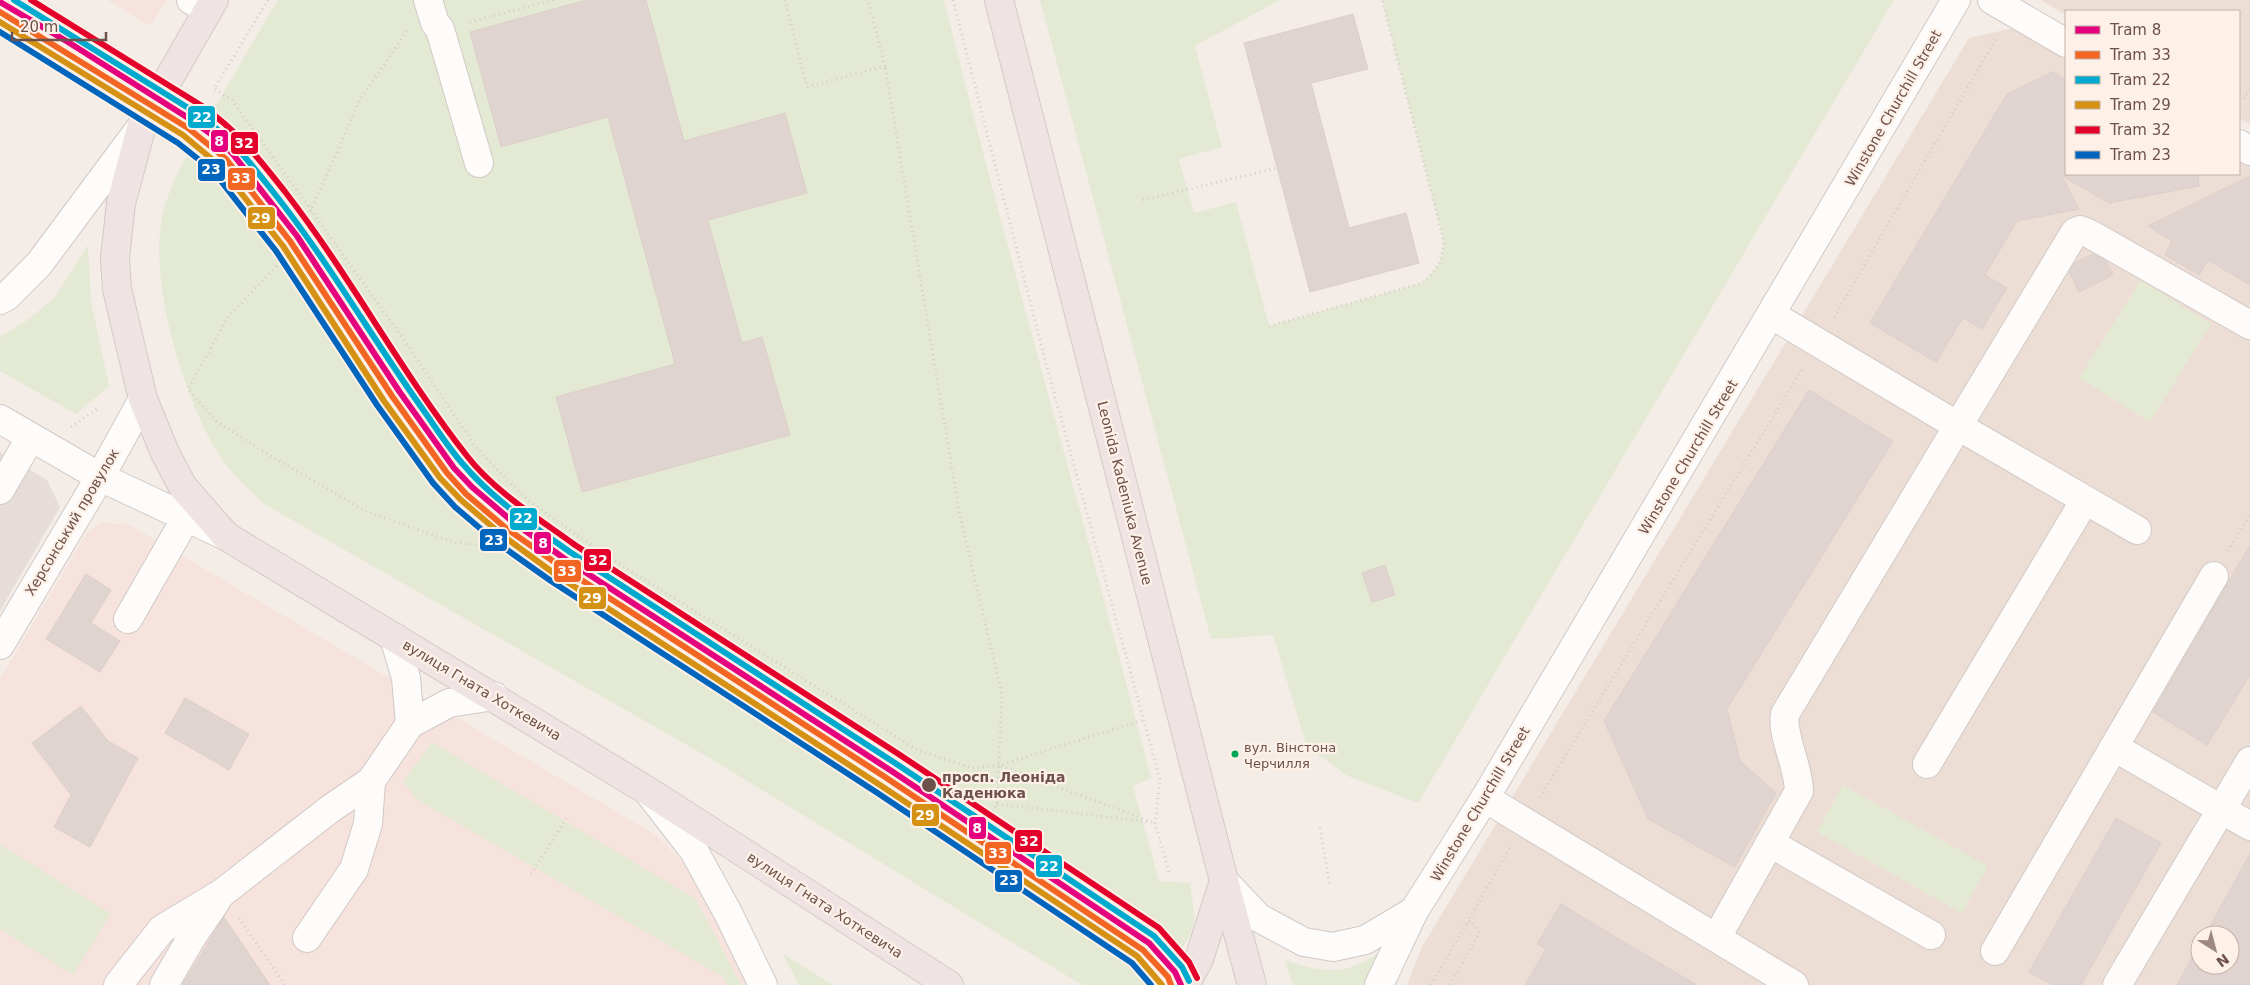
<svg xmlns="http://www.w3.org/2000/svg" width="2250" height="985" viewBox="0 0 2250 985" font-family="'DejaVu Sans',sans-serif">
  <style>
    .residential { fill: #edded5; fill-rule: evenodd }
    .commercial { fill: #f7e3de }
    .industrial { fill: #e6ddd8 }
    .green { fill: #e4e9d3 }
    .building { fill: #e0d4d0; stroke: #dccfca }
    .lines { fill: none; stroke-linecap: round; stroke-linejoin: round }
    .minor-casing { stroke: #d2c9c5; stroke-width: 30 }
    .highway-casing { stroke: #d3c9c5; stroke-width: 30 }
    .path { stroke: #d5ccc9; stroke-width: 3; stroke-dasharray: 1 4; stroke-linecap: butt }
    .minor { stroke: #fdfcfb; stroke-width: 28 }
    .highway { stroke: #efe4e3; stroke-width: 28 }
    .tram-1-casing { stroke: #fdf1e7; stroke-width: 10 }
    .tram-2-casing { stroke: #fdf1e7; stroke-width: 10 }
    .tram-3-casing { stroke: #fdf1e7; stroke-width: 10 }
    .tram-4-casing { stroke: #fdf1e7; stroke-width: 10 }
    .tram-5-casing { stroke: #fdf1e7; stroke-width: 10 }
    .tram-6-casing { stroke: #fdf1e7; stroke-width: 10 }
    .tram-1 { stroke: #e5007d; stroke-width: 6 }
    .tram-2 { stroke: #f26522; stroke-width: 6 }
    .tram-3 { stroke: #00a9ce; stroke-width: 6 }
    .tram-4 { stroke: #d59113; stroke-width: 6 }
    .tram-5 { stroke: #e4002b; stroke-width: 6 }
    .tram-6 { stroke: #0065bd; stroke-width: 6 }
    .bus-dot { fill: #00a651; stroke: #fdf1e7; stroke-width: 2 }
    .stop-dot { fill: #6e514b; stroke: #fdf1e7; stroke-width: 2 }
    .labels { text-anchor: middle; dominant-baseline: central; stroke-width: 4.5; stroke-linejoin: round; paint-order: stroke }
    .bus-label { font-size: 13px; fill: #6e514b; stroke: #fdf1e7; text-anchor: start }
    .street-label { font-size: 14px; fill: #6e514b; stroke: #fdf1e7 }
    .stop-label { font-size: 14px; font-weight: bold; fill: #6e514b; stroke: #fdf1e7; text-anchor: start }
    .line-badge { stroke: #fdf1e7; stroke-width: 2 }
    .badge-label { font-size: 14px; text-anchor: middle; font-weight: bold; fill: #fff }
  </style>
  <rect width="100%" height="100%" fill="#f4ede7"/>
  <!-- residential -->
  <g class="residential">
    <polygon points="2041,0 2250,0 2250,124 2239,118 2239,11 2066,11 2066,15"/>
    <path d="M2013,28l53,31v115h173v-15l11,7v819h-843l15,-38 547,-909zM2200,935h30v30h-30z"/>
  </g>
  <!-- commercial -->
  <g class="commercial">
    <polygon points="107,0 166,0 151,26"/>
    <polygon points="101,522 130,525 656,835 684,863 700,884 752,985 0,985 0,679 86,534"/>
  </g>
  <!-- industrial -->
  <polygon class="industrial" points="0,452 47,480 60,507 0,611"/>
  <!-- green -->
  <g class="green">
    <path d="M278,0h666c65,261 140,518 207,778l-18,8 26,95 31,2c2,15 6,33 2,47 -8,20 -27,41 -43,55h-67l-374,-228 -444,-253c-15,-15 -33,-30 -44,-48 -36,-55 -73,-178 -57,-243 9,-37 31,-70 50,-102 21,-37 43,-74 65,-111z"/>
    <path d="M1040,0h240l-85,46 27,101 -43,12 15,54 42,-11 33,124 153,-43c16,-14 19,-20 22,-41l-62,-242h512l-476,803 -70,-27 -41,-29 -34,-112 -62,4z"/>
    <polygon points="88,245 91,302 109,386 76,414 0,371 0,337 29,319 55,297"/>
    <polygon points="2141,280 2211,324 2150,422 2079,378"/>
    <polygon points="432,742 696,899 741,985 727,985 723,977 416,799 403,782"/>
    <polygon points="1843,785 1988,866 1962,913 1817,832"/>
    <polygon points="0,844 111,914 73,975 0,929"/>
    <path d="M1395,943l-26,42h-76l-8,-25c51,18 66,12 110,-17z"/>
    <polygon points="783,954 833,985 799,985"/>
  </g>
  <!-- building -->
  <g class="building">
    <polygon points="586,0 646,0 684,141 785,113 807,193 708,220 742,343 762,337 790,435 582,492 556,397 675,364 608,117 501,147 470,32"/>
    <polygon points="1353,14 1368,69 1311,83 1349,228 1406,213 1419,263 1310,292 1244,43"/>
    <polygon points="2053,72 2066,80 2066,174 2198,174 2199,186 2109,203 2061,175 2079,209 2017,221 1985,275 2007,288 1982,329 1963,318 1936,362 1870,323 2007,94"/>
    <polygon points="2250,176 2250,285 2208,260 2199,275 2165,255 2172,241 2148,226"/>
    <polygon points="2093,254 2106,261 2113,275 2079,292 2069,272 2074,263"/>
    <polygon points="1809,390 1893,441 1727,709 1740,761 1776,793 1735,867 1648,819 1604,721"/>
    <polygon points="2250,545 2250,675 2207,745 2153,712"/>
    <polygon points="1385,565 1395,595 1372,602 1362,573"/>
    <polygon points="86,574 111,590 91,623 120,641 100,672 46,639"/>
    <polygon points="185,698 249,734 229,770 165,733"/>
    <polygon points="81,706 108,741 138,758 90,847 54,827 71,795 32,743"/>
    <polygon points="2116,818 2161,843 2081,985 2052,985 2029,972"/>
    <polygon points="2250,854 2250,985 2177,985 2200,944 2200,965 2230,965 2230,935 2205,935"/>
    <polygon points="1561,904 1617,938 1697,985 1525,985 1546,949 1537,944"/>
    <polygon points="224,917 270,985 182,985"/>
  </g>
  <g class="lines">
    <!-- minor casing -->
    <g class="minor-casing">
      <g id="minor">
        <polyline points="191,0 208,10"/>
        <polyline points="428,0 435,23 440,29 479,163"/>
        <polyline points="1992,0 2066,43"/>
        <polyline points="2239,144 2250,151"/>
        <polyline points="0,300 7,296 39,264 141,127"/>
        <polyline points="1772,315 1958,426 2075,232 2080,230 2090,234 2250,325"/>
        <polyline points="0,419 100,477 226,536"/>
        <polyline points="0,490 31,437"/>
        <polyline points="128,619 186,518"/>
        <polyline points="394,637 406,678 410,724"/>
        <polyline points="0,645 100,477 143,399"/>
        <polyline points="2114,747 2214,576"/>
        <polyline points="1927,764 2085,500"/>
        <polyline points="650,794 694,851 728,913 763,985"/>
        <polyline points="1485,798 1794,985"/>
        <polyline points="1770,843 1931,935"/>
        <polyline points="1224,881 1259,918 1304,942 1333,947 1365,940 1414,911"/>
        <path d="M1717,937l82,-146c0,-23 -18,-57 -14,-77l173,-288 179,104"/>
        <polyline points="307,938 354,869 368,824 371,781"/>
        <polyline points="1995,951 2114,747 2250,826"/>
        <polyline points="118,985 162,929 222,893 330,809 371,781 410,724 449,703 494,696"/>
        <polyline points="164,985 190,940 217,900"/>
        <polyline points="1379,985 1414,911 1485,798 1956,0"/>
        <polyline points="2117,985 2250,761"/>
      </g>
    </g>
    <!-- highway casing -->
    <g class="highway-casing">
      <g id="highway">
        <polyline points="214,0 142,125 121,203 115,258 117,289 143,399 165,453 183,487 226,536 648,791 949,985"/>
        <polyline points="999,0 1224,881 1252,985"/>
        <polyline points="1185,985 1199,959 1224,881"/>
      </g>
    </g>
    <!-- path -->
    <g class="path">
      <polyline points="37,0 117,48"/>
      <polyline points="268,0 214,89 232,100 402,337 475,446 505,478 530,502 607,556 917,750 972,768 1001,765 1143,720"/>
      <polyline points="785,0 807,87 885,66 868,0"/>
      <polyline points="953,0 1044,356 1160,780 1155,823 1169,872"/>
      <polyline points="470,22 553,0"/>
      <polyline points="407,31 360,100 310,212 284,258 228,317 188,389 216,421 256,447 365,511 456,543 510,547"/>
      <polyline points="2244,99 2250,89"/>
      <polyline points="192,142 215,163 235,188 438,484 478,525 811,745 972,847 997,804 1002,695 959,511 885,66"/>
      <polyline points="1143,200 1277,168"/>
      <polyline points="1834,317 1997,37"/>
      <path d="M1269,326l153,-43c16,-14 19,-20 22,-41l-62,-242"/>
      <polyline points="71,427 97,409"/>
      <polyline points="2228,551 2250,514"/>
      <polyline points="1001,766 1155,823"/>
      <polyline points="1540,797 1803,368"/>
      <polyline points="997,804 1150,822"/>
      <polyline points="1320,828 1330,886"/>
      <polyline points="531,874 567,817"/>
      <polyline points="239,918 285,985"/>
      <polyline points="1431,985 1468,921"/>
      <polyline points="1450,985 1479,933 1476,925 1468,921 1510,847"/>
    </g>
    <!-- minor -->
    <use href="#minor" class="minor"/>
    <!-- highway -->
    <use href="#highway" class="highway"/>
    <!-- tram-1 casing -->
    <g class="tram-1-casing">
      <polyline id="tram-1" points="0,2 68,42 193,121 215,137 232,153 297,236 399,391 454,468 472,487 513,522 565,559 890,770 1149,943 1175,972 1181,985"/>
    </g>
    <!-- tram-2 casing -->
    <g class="tram-2-casing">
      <polyline id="tram-2" points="0,12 188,128 226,159 290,241 392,396 447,473 466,494 507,529 560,566 885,777 1143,950 1168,977 1171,985"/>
    </g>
    <!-- tram-3 casing -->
    <g class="tram-3-casing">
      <path id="tram-3" d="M14,0l184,114c36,26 53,50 80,84 53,68 96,143 146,213 12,17 24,36 38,52 30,36 70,62 108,89l325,211 259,173 28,31 7,14"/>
    </g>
    <!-- tram-4 casing -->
    <g class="tram-4-casing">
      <polyline id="tram-4" points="0,22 183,135 219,165 283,246 384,401 440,478 461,500 502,535 555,574 880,785 1137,956 1162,985"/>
    </g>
    <!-- tram-5 casing -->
    <g class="tram-5-casing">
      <path id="tram-5" d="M31,0l171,106c38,27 56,52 84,87 65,84 115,179 181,263 28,36 71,62 108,89l325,210 259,173 30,34 8,16"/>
    </g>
    <!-- tram-6 casing -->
    <g class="tram-6-casing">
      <polyline id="tram-6" points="0,32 178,143 213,171 276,251 377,405 433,483 455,507 496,542 551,581 876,792 1132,963 1151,985"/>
    </g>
    <!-- tram-1 -->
    <use href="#tram-1" class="tram-1"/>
    <!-- tram-2 -->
    <use href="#tram-2" class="tram-2"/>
    <!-- tram-3 -->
    <use href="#tram-3" class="tram-3"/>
    <!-- tram-4 -->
    <use href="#tram-4" class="tram-4"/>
    <!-- tram-5 -->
    <use href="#tram-5" class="tram-5"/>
    <!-- tram-6 -->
    <use href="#tram-6" class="tram-6"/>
  </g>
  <!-- markers -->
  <circle class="bus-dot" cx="1235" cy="754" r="4.5"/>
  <circle class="stop-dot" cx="929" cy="785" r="8"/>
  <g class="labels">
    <!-- bus labels -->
    <g class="bus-label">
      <text x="1244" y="747">вул. Вінстона<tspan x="1244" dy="16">Черчилля</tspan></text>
    </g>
    <!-- street labels -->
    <g class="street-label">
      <text transform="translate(1893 108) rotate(-60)">Winstone Churchill Street</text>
      <text transform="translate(1688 457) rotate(-59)">Winstone Churchill Street</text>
      <text transform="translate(1125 493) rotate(76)">Leonida Kadeniuka Avenue</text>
      <text transform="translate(72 522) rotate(-59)">Херсонський провулок</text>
      <text transform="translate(482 690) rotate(31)">вулиця Гната Хоткевича</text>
      <text transform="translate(1480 804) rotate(-59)">Winstone Churchill Street</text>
      <text transform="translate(825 905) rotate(33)">вулиця Гната Хоткевича</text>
    </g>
    <!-- stop labels -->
    <g class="stop-label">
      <text x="942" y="777">просп. Леоніда<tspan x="942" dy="16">Каденюка</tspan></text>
    </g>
  </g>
  <g class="line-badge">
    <rect x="187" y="105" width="29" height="24" rx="5" fill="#00a9ce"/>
    <rect x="210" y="129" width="19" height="24" rx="5" fill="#e5007d"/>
    <rect x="230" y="131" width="29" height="24" rx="5" fill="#e4002b"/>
    <rect x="197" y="158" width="29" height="24" rx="5" fill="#0065bd"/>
    <rect x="227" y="167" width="29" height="24" rx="5" fill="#f26522"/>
    <rect x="247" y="206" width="29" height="24" rx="5" fill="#d59113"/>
    <rect x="509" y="507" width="29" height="24" rx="5" fill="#00a9ce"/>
    <rect x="479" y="528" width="29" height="24" rx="5" fill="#0065bd"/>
    <rect x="533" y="531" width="19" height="24" rx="5" fill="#e5007d"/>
    <rect x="583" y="548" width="29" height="24" rx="5" fill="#e4002b"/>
    <rect x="553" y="559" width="29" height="24" rx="5" fill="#f26522"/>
    <rect x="578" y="586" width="29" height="24" rx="5" fill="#d59113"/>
    <rect x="911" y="803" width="29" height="24" rx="5" fill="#d59113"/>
    <rect x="968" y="816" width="19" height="24" rx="5" fill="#e5007d"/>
    <rect x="1014" y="829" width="29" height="24" rx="5" fill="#e4002b"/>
    <rect x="984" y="841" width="28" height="24" rx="5" fill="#f26522"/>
    <rect x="1035" y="854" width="28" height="24" rx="5" fill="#00a9ce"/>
    <rect x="994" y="869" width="29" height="24" rx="5" fill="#0065bd"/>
  </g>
  <g class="badge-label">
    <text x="202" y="122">22</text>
    <text x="219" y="146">8</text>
    <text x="244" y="148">32</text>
    <text x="211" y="174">23</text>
    <text x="241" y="183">33</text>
    <text x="261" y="223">29</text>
    <text x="523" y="523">22</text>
    <text x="494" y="545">23</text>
    <text x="543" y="548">8</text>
    <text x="598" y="565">32</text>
    <text x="567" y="576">33</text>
    <text x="592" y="603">29</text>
    <text x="925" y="820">29</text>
    <text x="977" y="833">8</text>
    <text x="1029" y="846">32</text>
    <text x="998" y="858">33</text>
    <text x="1049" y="871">22</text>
    <text x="1009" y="885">23</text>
  </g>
  <!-- legend -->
  <rect x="2065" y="10" width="175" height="165" fill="#fdf1e7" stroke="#c4b1a9"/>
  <rect x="2075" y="26" width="25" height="8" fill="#e5007d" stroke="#c4b1a9"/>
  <text x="2110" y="35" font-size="15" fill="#6e514b">Tram 8</text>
  <rect x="2075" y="51" width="25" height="8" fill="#f26522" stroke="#c4b1a9"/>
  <text x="2110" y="60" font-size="15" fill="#6e514b">Tram 33</text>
  <rect x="2075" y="76" width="25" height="8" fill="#00a9ce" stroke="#c4b1a9"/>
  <text x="2110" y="85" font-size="15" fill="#6e514b">Tram 22</text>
  <rect x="2075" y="101" width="25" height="8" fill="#d59113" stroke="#c4b1a9"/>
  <text x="2110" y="110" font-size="15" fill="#6e514b">Tram 29</text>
  <rect x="2075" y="126" width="25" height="8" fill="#e4002b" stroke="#c4b1a9"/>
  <text x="2110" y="135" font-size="15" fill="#6e514b">Tram 32</text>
  <rect x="2075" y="151" width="25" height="8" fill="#0065bd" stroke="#c4b1a9"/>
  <text x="2110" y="160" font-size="15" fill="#6e514b">Tram 23</text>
  <!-- north arrow -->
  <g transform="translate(2215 950) rotate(144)"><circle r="24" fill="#fdf1e7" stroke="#c4b1a9"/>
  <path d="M0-4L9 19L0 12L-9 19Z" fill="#9d8882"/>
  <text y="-8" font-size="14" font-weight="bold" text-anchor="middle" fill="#6e514b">N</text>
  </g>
  <!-- scale -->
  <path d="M12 32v8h94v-8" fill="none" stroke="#6e514b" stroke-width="2.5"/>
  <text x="20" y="32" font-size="15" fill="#6e514b" stroke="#fdf1e7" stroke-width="4" paint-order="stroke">20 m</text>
</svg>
